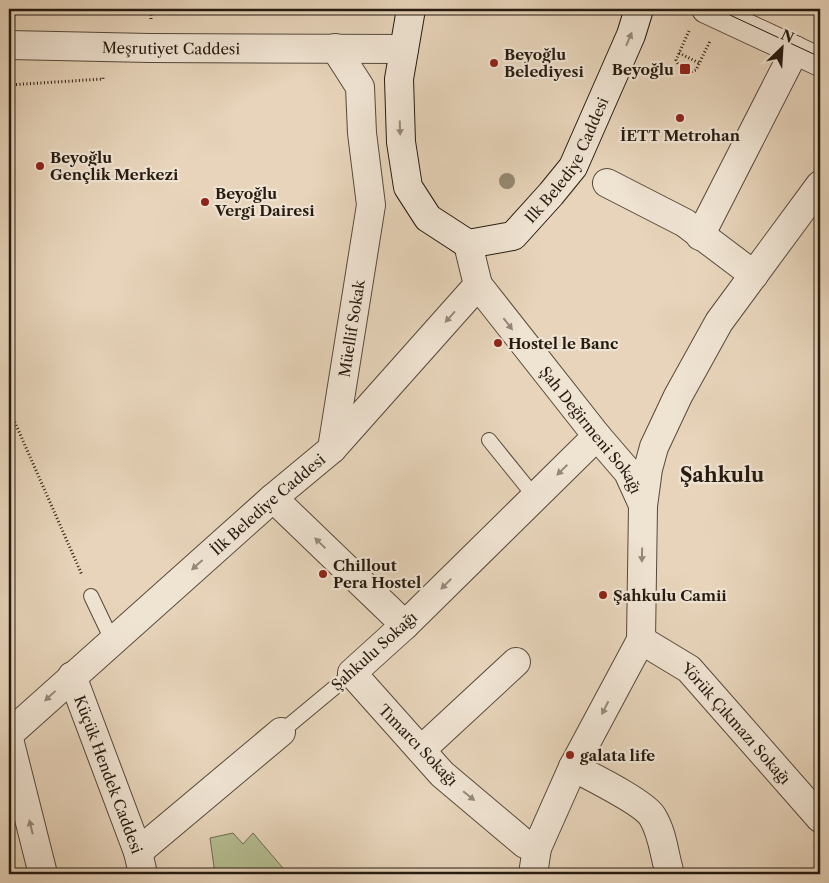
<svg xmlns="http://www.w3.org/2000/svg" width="829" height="883" viewBox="0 0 829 883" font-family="'Libre Caslon Text',serif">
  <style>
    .green { fill: #b4bd91; stroke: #6d6c50 }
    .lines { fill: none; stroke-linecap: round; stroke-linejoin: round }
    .lane-casing { stroke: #56493a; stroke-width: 16 }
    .street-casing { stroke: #56493a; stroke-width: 30 }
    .secondary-casing { stroke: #261b10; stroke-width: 30 }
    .path { stroke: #261b10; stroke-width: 3; stroke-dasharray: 1 2.5; stroke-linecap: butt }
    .lane { stroke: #efe3d2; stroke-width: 14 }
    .street { stroke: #efe3d2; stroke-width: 28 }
    .secondary { stroke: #efe3d2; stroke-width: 28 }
    .tram { stroke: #261b10; stroke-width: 1 }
    .tree { fill: #948972 }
    .oneway { fill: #95897b }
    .poi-dot { fill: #8f2418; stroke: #efe3d2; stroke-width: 2 }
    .labels { text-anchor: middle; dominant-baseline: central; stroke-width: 4.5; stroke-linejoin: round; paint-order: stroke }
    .street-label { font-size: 15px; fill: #261b10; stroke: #efe3d2 }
    .poi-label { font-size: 15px; font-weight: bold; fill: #261b10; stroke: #efe3d2; text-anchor: start }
    .district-label { font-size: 20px; font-weight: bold; fill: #261b10; stroke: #efe3d2 }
  </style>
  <rect width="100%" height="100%" fill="#e7d4ba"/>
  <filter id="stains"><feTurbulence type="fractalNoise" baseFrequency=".004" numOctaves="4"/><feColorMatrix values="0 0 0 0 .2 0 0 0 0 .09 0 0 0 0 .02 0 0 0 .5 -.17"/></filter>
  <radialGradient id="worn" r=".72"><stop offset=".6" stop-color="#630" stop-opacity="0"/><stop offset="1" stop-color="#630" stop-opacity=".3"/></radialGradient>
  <!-- green -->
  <polygon class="green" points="233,833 243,844 253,833 288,874 215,874 210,838"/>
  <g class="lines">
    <!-- lane casing -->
    <g class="lane-casing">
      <g id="lane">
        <polyline points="489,440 535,497"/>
        <polyline points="91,596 112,640"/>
        <polyline points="281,732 352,673"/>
      </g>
    </g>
    <!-- street casing -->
    <g class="street-casing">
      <g id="street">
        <polyline points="706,9 820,62"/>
        <path id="s1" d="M9,45l141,3 254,1"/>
        <polyline points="607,183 685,223 754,275"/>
        <polyline points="700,236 795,50"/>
        <path id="s2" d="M478,285l119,151 31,36 15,33"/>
        <path id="s3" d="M332,449l39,-244 -9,-72 -2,-46 -25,-39"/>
        <polyline points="273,498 405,625"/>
        <path id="s4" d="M641,640l48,29 131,149"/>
        <path id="s5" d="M72,676l66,176 5,22"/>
        <path id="s6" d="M9,734l264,-236 59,-49 146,-164 -10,-41"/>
        <polyline points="9,739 43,874"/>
        <polyline points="421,750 516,662"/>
        <path d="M573,767c17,9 70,35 79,49 11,17 12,39 18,58"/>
        <polyline points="537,848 525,844 442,774 352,673 405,625 597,436"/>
        <polyline points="138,852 281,732"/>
        <polyline points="533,874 537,848 573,767 641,640 643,506 648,469 654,447 678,396 719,322 820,185"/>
      </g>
    </g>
    <!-- secondary casing -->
    <g class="secondary-casing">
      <g id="secondary">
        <path id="s7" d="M411,9l-12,70 2,63 7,45 20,31 40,26 45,-8 38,-42 22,-27 58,-132 8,-26"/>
      </g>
    </g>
    <!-- path -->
    <g class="path">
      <polyline points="151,19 151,9"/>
      <polyline points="689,31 676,60 679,66 690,72 696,70 710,41"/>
      <polyline points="679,53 699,63"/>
      <polyline points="9,85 103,79 103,76"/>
      <polyline points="9,409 82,575"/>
    </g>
    <!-- lane -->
    <use href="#lane" class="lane"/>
    <!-- street -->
    <use href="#street" class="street"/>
    <!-- secondary -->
    <use href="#secondary" class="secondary"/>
    <!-- tram -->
    <polyline class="tram" points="717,9 820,57"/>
  </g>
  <!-- trees -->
  <circle class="tree" cx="507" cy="181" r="8"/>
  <!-- one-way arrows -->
  <defs><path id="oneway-solid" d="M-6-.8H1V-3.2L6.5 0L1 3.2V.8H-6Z" transform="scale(1.25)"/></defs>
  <g class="oneway">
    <use href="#oneway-solid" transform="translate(629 39) rotate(-67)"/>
    <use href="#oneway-solid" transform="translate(400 128) rotate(88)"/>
    <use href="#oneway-solid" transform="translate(450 317) rotate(132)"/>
    <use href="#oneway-solid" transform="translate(508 324) rotate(52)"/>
    <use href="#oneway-solid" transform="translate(562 470) rotate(135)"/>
    <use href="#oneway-solid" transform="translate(320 543) rotate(-136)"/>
    <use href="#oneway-solid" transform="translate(642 555) rotate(91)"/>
    <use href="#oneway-solid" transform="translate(197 565) rotate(138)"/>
    <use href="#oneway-solid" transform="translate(446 584) rotate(135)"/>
    <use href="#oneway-solid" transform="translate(50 696) rotate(137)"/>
    <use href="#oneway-solid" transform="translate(605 708) rotate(117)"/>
    <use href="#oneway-solid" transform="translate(469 796) rotate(39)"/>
    <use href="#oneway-solid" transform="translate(31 827) rotate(-104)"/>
  </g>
  <!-- markers -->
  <g class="poi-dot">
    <circle cx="494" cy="63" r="5"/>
    <rect x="679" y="63" width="12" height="12" rx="2.5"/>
    <circle cx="680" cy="118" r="5"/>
    <circle cx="40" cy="166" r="5"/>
    <circle cx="205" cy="202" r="5"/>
    <circle cx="498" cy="343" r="5"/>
    <circle cx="323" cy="574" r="5"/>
    <circle cx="603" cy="595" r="5"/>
    <circle cx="570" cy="755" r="5"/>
  </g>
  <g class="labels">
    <!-- street labels -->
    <g class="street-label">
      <text stroke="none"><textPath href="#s1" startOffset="162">Meşrutiyet Caddesi</textPath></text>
      <text stroke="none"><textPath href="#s7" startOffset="404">Ilk Belediye Caddesi</textPath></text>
      <text stroke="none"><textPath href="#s3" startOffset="122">Müellif Sokak</textPath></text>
      <text stroke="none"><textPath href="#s2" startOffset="184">Şah Değirmeni Sokağı</textPath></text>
      <text stroke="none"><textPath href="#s6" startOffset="346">İlk Belediye Caddesi</textPath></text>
      <text transform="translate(374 651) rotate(-42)">Şahkulu Sokağı</text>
      <text stroke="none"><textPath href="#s4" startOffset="128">Yörük Çıkmazı Sokağı</textPath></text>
      <text transform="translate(418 745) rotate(46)">Tımarcı Sokağı</text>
      <text stroke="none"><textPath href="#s5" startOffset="105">Küçük Hendek Caddesi</textPath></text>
    </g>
    <!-- poi labels -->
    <g class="poi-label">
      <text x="504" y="54">Beyoğlu<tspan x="504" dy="17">Belediyesi</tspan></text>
      <text x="674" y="69" text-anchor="end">Beyoğlu</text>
      <text x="680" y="135" text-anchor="middle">İETT Metrohan</text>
      <text x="50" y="157">Beyoğlu<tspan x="50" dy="17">Gençlik Merkezi</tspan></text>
      <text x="215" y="193">Beyoğlu<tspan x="215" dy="17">Vergi Dairesi</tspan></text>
      <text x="508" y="343">Hostel le Banc</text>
      <text x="333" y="565">Chillout<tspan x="333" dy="17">Pera Hostel</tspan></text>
      <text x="613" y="595">Şahkulu Camii</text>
      <text x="580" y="755">galata life</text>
    </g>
    <!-- district labels -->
    <g class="district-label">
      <text x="722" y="475">Şahkulu</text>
    </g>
  </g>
  <!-- margin -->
  <rect width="829" height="883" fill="none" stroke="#e7d4ba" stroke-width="30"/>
  <rect x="10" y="10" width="809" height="863" fill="none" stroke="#261b10" stroke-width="2.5"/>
  <rect x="15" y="15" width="799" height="853" fill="none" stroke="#261b10"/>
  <!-- north arrow -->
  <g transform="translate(782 48) rotate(25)" stroke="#efe3d2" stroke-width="4" paint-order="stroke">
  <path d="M0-4L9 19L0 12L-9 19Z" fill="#261b10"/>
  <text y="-8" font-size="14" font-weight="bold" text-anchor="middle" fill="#261b10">N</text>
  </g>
  <rect width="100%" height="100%" filter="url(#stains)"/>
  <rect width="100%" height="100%" fill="url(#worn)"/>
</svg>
